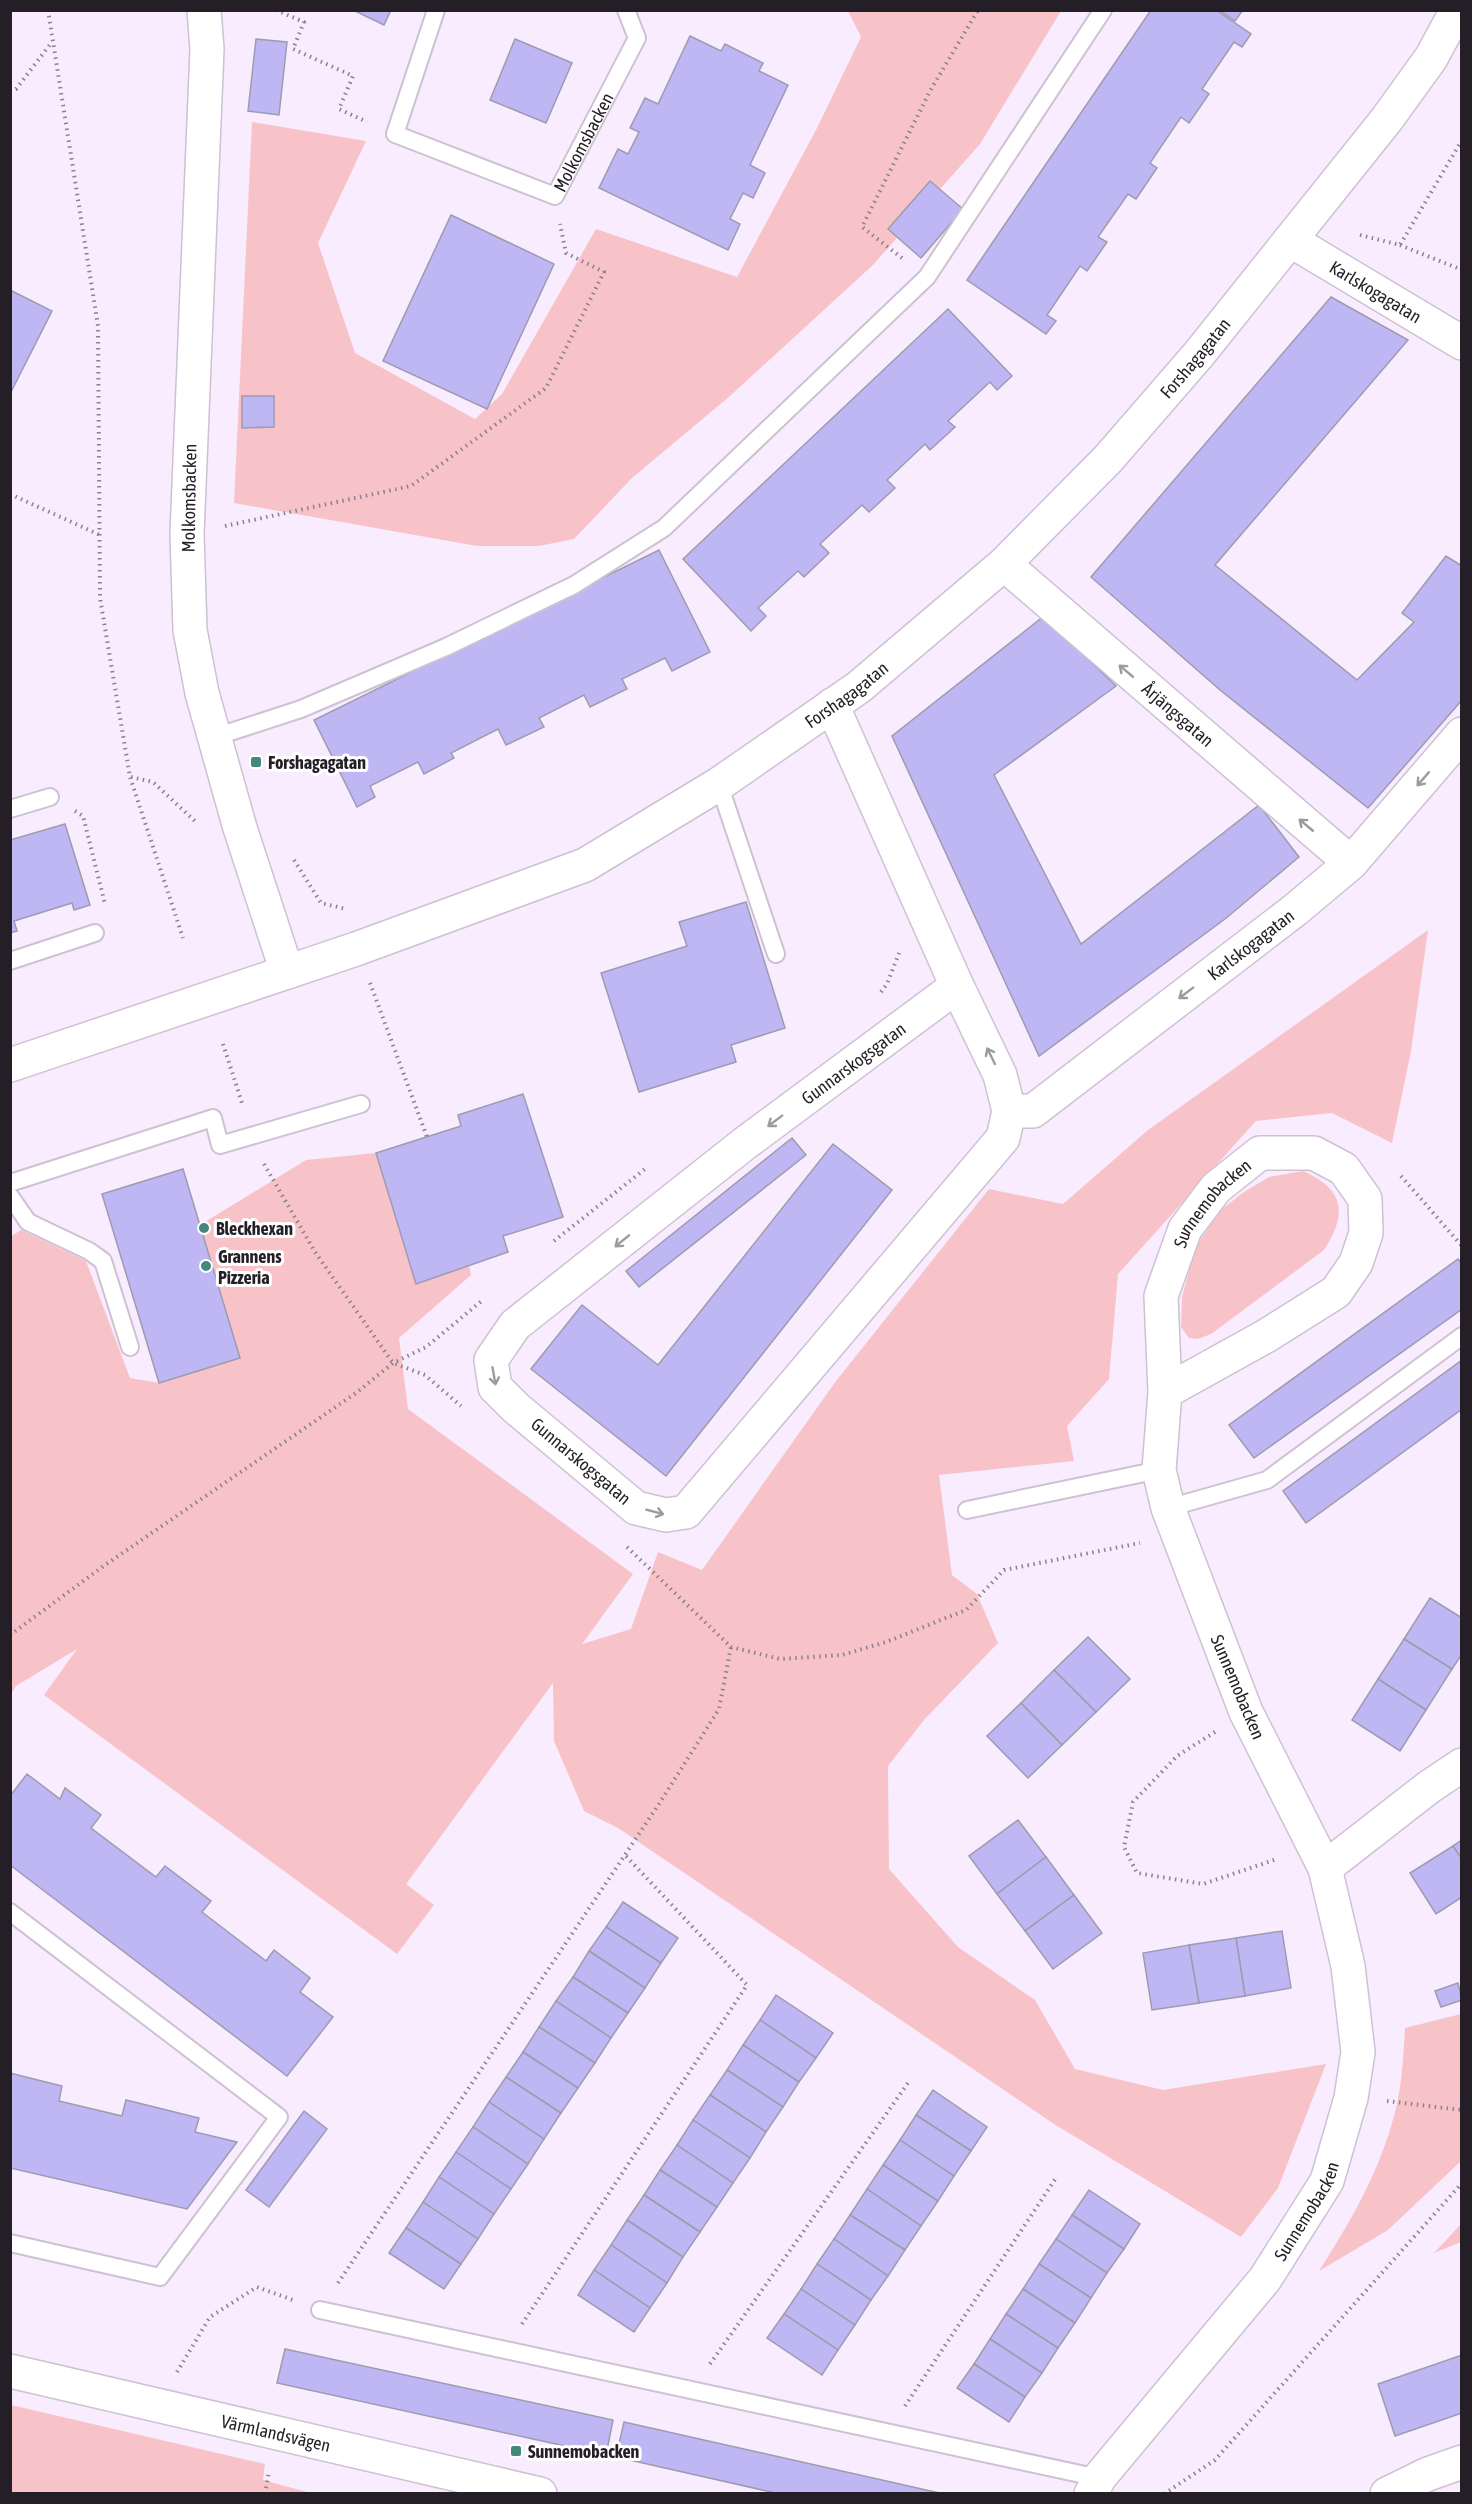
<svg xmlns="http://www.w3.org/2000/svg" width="1472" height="2504" viewBox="0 0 1472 2504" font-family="'Asap Condensed',sans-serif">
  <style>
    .green { fill: #f8c3c8 }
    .building { fill: #bfb7f3; stroke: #9d9baf; stroke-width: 1.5 }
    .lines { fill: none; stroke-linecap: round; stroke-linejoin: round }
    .service-casing { stroke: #cec1d3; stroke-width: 20 }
    .minor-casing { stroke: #cec1d3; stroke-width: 36 }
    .path { stroke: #8a818e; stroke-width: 4; stroke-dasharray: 1.5 4.5; stroke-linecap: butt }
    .service { stroke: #fff; stroke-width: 16 }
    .minor { stroke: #fff; stroke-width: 33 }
    .oneway { stroke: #9c9a9d }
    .poi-dot { fill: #44887c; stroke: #fff; stroke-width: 2 }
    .labels { text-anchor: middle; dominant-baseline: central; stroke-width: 6; stroke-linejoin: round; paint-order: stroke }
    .street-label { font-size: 18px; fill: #241f26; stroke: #fff }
    .poi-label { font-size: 18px; font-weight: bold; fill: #241f26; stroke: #fff; text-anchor: start }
  </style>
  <rect width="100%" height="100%" fill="#faecff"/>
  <!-- green -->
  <g class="green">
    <polygon points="848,11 1061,11 980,144 873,265 730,396 632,478 574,539 539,546 477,546 234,503 252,122 366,141 318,243 355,353 475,419 502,394 596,229 737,277 816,130 861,37"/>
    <polygon points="1428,930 1411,1051 1392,1143 1332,1113 1256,1121 1118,1274 1109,1379 1067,1426 1074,1461 939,1475 952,1575 977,1594 998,1643 924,1720 888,1766 889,1869 958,1947 1035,2000 1075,2069 1163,2090 1326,2064 1278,2188 1241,2237 1054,2124 618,1828 584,1811 554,1741 553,1683 406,1884 434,1905 397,1954 44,1695 77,1649 16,1686 11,1694 10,1237 21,1230 86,1261 130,1378 159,1383 240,1358 200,1225 306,1160 376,1153 416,1284 469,1265 471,1275 399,1338 408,1409 633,1574 582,1644 631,1629 658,1552 702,1570 836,1381 989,1189 1063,1204 1148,1130"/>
    <path d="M1303,1171c41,18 45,42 21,79l-113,84 -13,5 -9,-1 -8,-11 1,-30 14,-52 26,-36 22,-17 25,-15z"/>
    <path d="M1461,2014v147l-73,69 -69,41c30,-47 58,-95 73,-148 10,-31 11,-63 13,-95z"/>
    <polygon points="1461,2224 1461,2242 1434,2253"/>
    <polygon points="11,2405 265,2464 263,2480 311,2493 11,2493"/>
  </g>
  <!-- building -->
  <g class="building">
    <polygon points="353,10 391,10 384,25"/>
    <polygon points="1151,10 1216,10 1251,34 1242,47 1234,42 1202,89 1209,94 1189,123 1181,117 1150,163 1157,168 1136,199 1128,194 1098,237 1107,242 1087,271 1080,266 1047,315 1056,321 1046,334 967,280"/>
    <polygon points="1219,10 1243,10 1235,21"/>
    <polygon points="690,36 721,51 725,44 763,63 759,71 788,85 750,165 765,173 753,198 743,193 730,219 740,224 728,250 599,188 618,149 628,154 639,132 630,128 645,98 658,104"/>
    <polygon points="256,39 287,42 279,115 248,111"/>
    <polygon points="515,39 572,63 546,123 490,100"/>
    <polygon points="930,181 963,209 921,258 888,229"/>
    <polygon points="451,215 554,264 487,409 383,361"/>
    <polygon points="10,290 52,311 10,394"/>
    <polygon points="1331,297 1408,340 1215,565 1357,680 1414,622 1402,613 1446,556 1462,566 1462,700 1368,808 1220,690 1091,577"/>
    <polygon points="948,309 1012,376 997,390 990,382 948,421 955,427 930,450 925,444 887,480 895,488 869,512 862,505 820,544 829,553 804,577 798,571 758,608 766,616 751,631 683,559"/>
    <polygon points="242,396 274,396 274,427 242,428"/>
    <polygon points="659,550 710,652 672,671 665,658 622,679 627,689 590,707 584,695 539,718 544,727 506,745 498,729 451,753 454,758 424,774 418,762 370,786 375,797 357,807 314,720"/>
    <polygon points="1044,616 1116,686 994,775 1081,944 1259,805 1299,857 1225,919 1039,1056 892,736"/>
    <polygon points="65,824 90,905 74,910 72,903 14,921 17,931 10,933 10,840"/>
    <polygon points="746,902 785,1028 731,1045 736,1062 639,1092 601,973 687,946 679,922"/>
    <polygon points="523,1094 563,1217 503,1236 508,1252 416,1284 376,1153 461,1126 458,1115"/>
    <polygon points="792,1138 806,1155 639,1287 626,1271"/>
    <polygon points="833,1144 892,1190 666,1476 531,1369 582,1305 658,1365"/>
    <polygon points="183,1169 240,1358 159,1383 102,1194"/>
    <polygon points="1458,1259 1462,1264 1462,1309 1254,1458 1229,1425"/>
    <polygon points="1462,1360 1462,1409 1306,1523 1283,1491"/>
    <polygon points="1430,1598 1462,1618 1462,1654 1452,1669 1404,1639"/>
    <polygon points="1088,1637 1130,1679 1096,1712 1054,1670"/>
    <polygon points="1404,1639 1452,1669 1426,1710 1378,1679"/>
    <polygon points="1054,1670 1096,1712 1062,1745 1021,1703"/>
    <polygon points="1378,1679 1426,1710 1400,1751 1352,1720"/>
    <polygon points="1021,1703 1062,1745 1028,1778 987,1736"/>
    <polygon points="27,1774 60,1799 65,1788 101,1815 91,1828 156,1877 165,1866 211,1901 202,1912 266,1961 274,1950 310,1978 300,1992 333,2017 287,2076 10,1865 10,1796"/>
    <polygon points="1018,1820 1046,1857 997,1894 969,1856"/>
    <polygon points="1462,1840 1462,1859 1453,1846"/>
    <polygon points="1453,1846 1462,1859 1462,1897 1436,1914 1410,1873"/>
    <polygon points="1046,1857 1074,1895 1025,1931 997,1894"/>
    <polygon points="1074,1895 1102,1933 1053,1969 1025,1931"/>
    <polygon points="623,1902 678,1938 661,1963 606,1927"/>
    <polygon points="606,1927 661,1963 645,1988 589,1951"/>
    <polygon points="1282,1931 1291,1988 1245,1996 1236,1938"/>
    <polygon points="1236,1938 1245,1996 1199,2003 1189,1945"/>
    <polygon points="1189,1945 1199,2003 1152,2010 1143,1953"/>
    <polygon points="589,1951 645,1988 628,2013 573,1977"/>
    <polygon points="573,1977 628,2013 611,2038 556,2001"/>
    <polygon points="1458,1983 1462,2000 1441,2007 1435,1991"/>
    <polygon points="776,1995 833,2033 816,2058 760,2020"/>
    <polygon points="556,2001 611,2038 595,2063 539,2027"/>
    <polygon points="760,2020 816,2058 799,2082 743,2045"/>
    <polygon points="539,2027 595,2063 578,2088 523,2052"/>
    <polygon points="743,2045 799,2082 783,2107 727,2070"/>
    <polygon points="523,2052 578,2088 561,2113 506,2077"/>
    <polygon points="727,2070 783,2107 766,2132 710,2095"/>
    <polygon points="10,2073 62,2086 59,2101 122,2116 126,2100 199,2118 195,2132 237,2142 187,2209 10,2168"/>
    <polygon points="506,2077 561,2113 544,2139 489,2102"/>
    <polygon points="933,2090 987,2127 971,2151 916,2115"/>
    <polygon points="710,2095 766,2132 750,2158 693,2120"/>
    <polygon points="489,2102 544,2139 528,2164 473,2127"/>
    <polygon points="304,2111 327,2129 269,2207 246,2190"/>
    <polygon points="916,2115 971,2151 954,2176 900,2140"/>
    <polygon points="693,2120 750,2158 733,2183 677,2145"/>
    <polygon points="473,2127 528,2164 511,2189 456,2152"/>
    <polygon points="900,2140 954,2176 938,2201 883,2165"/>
    <polygon points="677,2145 733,2183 717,2207 660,2170"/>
    <polygon points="456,2152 511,2189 494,2214 439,2177"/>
    <polygon points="883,2165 938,2201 921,2226 867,2189"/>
    <polygon points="660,2170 717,2207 700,2232 644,2195"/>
    <polygon points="439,2177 494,2214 478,2239 423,2202"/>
    <polygon points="867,2189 921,2226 905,2250 850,2215"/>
    <polygon points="1089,2190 1140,2224 1124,2249 1072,2215"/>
    <polygon points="644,2195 700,2232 683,2257 627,2220"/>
    <polygon points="423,2202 478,2239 461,2264 406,2228"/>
    <polygon points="850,2215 905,2250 888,2276 834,2239"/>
    <polygon points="1072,2215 1124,2249 1107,2273 1056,2239"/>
    <polygon points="627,2220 683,2257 667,2283 611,2245"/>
    <polygon points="406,2228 461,2264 444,2289 389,2253"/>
    <polygon points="834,2239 888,2276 871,2300 817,2264"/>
    <polygon points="1056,2239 1107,2273 1091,2298 1039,2264"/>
    <polygon points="611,2245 667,2283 650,2308 594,2270"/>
    <polygon points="817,2264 871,2300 855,2325 801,2289"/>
    <polygon points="1039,2264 1091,2298 1075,2323 1023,2289"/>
    <polygon points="594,2270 650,2308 634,2332 578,2295"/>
    <polygon points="801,2289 855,2325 838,2350 784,2314"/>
    <polygon points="1023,2289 1075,2323 1058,2348 1006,2314"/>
    <polygon points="784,2314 838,2350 822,2375 767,2338"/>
    <polygon points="1006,2314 1058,2348 1042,2373 990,2339"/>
    <polygon points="990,2339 1042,2373 1025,2397 974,2364"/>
    <polygon points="285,2349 613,2420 606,2455 277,2383"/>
    <polygon points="1462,2355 1462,2413 1395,2436 1378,2384"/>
    <polygon points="974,2364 1025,2397 1009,2422 957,2388"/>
    <polygon points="624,2422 944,2494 780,2494 616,2457"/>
  </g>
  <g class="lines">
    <!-- service casing -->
    <g class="service-casing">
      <g id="service">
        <path id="s1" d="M436,10l-41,124 160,62 82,-158 -11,-28"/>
        <polyline points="215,737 301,709 446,647 574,585 664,528 927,277 1103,10"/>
        <polyline points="719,784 776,954"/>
        <polyline points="10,809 50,797"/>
        <polyline points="10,961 95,933"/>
        <polyline points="10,1183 213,1118 220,1145 361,1104"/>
        <polyline points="10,1196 28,1222 89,1251 103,1261 130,1347"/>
        <polyline points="1168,1508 1267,1480 1462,1336"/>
        <polyline points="967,1510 1159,1470"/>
        <polyline points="10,1912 279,2117 160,2277 10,2243"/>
        <polyline points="320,2310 1099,2478"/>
      </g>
    </g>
    <!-- minor casing -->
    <g class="minor-casing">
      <g id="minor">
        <polyline points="204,10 207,49 187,534 190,630 202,693 240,828 287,972"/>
        <path id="s2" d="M1290,240l172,103"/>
        <path id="s3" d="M1004,564l347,299"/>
        <path id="s4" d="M832,705l125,281 43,89 9,36 -6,27 -317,374 -20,3 -30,-7 -120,-100 -21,-21 -4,-27 24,-35 229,-181 213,-158"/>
        <path id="s5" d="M10,1065l346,-116 229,-84 134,-81 140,-97 145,-123 104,-105 91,-105 188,-235 44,-61 26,-48"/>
        <path id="s6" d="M1009,1111h24l262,-201 56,-47 111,-129"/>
        <polyline points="1325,1868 1429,1787 1462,1765"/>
        <path id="s7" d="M10,2371l530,123"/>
        <path id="s8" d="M1091,2494l8,-16 166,-199 62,-98 24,-83 7,-46 -10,-86 -23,-98 -79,-156 -78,-204 -9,-38 6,-78 -4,-96 24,-67 31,-41 44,-35h54l30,16 21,30 1,34 -10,30 -20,29 -70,44 -101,56"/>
        <polyline points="1387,2494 1428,2474 1462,2462"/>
      </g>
    </g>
    <!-- path -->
    <g class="path">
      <polyline points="48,10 98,326 100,598 130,777 183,938"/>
      <polyline points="276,10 304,22 293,49 353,76 339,109 367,122"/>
      <polyline points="10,91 16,89 52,42"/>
      <polyline points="1360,235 1400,245 1462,140"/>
      <polyline points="1400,245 1462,270"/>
      <polyline points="902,258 862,227 930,91 978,10"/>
      <polyline points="10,494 100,535"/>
      <polyline points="225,526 411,486 546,388 604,272 566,253 560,224"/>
      <polyline points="131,777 153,782 197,823"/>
      <polyline points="75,811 83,816 105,904"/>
      <polyline points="294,860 321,903 346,909"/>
      <polyline points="370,983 427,1137"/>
      <polyline points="881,992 887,984 899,953"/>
      <polyline points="223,1044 243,1106"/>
      <polyline points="264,1164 315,1252 393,1363 425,1375 461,1406"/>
      <polyline points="1401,1176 1462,1246"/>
      <polyline points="554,1241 645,1169"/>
      <polyline points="627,1547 731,1647 780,1659 842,1655 886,1642 966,1610 1004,1570 1140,1543"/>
      <polyline points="10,1635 105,1565 356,1393 393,1363 426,1347 484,1299"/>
      <polyline points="1215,1732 1177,1756 1133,1802 1124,1847 1137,1873 1203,1884 1277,1859"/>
      <polyline points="1387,2101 1462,2110"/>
      <polyline points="338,2283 659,1804 719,1709 731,1647"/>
      <polyline points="522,2324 747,1985 625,1855"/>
      <polyline points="710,2364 908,2083"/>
      <polyline points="177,2372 210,2317 257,2287 293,2300"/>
      <polyline points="905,2406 1056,2178"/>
      <polyline points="265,2494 269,2471"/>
      <polyline points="1164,2494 1215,2460 1462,2183"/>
    </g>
    <!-- service -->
    <use href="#service" class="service"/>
    <!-- minor -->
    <use href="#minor" class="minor"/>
  </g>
  <!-- one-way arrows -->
  <defs><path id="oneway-shaft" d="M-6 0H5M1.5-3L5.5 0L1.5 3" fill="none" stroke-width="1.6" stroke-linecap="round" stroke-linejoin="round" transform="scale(1.5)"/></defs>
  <g class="oneway">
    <use href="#oneway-shaft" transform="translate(1126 671) rotate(-140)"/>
    <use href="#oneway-shaft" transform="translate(1423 779) rotate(131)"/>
    <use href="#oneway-shaft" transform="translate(1306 825) rotate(-140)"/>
    <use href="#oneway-shaft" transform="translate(1186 993) rotate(143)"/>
    <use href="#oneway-shaft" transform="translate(991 1056) rotate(-116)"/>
    <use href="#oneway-shaft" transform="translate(775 1121) rotate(143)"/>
    <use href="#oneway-shaft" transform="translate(622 1241) rotate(141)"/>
    <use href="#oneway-shaft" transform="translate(494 1376) rotate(80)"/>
    <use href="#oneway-shaft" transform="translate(655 1512) rotate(15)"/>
  </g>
  <!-- markers -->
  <g class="poi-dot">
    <rect x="250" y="756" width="12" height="12" rx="3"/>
    <circle cx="204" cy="1228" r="6"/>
    <circle cx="206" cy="1266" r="6"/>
    <rect x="510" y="2445" width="12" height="12" rx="3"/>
  </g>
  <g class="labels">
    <!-- street labels -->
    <g class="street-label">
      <text stroke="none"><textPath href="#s1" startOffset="363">Molkomsbacken</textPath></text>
      <text stroke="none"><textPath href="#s2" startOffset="100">Karlskogagatan</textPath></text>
      <text stroke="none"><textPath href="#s5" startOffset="1407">Forshagagatan</textPath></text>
      <text transform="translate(189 498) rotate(-89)">Molkomsbacken</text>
      <text stroke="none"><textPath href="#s5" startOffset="921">Forshagagatan</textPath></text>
      <text stroke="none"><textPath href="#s3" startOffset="230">Årjängsgatan</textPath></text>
      <text stroke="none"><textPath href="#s6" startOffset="298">Karlskogagatan</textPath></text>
      <text stroke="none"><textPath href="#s4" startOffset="1696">Gunnarskogsgatan</textPath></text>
      <text stroke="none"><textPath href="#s8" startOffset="1428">Sunnemobacken</textPath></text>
      <text transform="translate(581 1461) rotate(40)">Gunnarskogsgatan</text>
      <text transform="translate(1238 1687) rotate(67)">Sunnemobacken</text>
      <text stroke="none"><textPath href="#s8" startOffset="357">Sunnemobacken</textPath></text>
      <text stroke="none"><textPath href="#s7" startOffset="273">Värmlandsvägen</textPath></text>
    </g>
    <!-- poi labels -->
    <g class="poi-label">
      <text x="268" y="762">Forshagagatan</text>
      <text x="216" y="1228">Bleckhexan</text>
      <text x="218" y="1256">Grannens<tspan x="218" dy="21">Pizzeria</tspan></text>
      <text x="528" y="2451">Sunnemobacken</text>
    </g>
  </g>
  <!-- border -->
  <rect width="1472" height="2504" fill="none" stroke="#241f26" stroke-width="24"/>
</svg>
